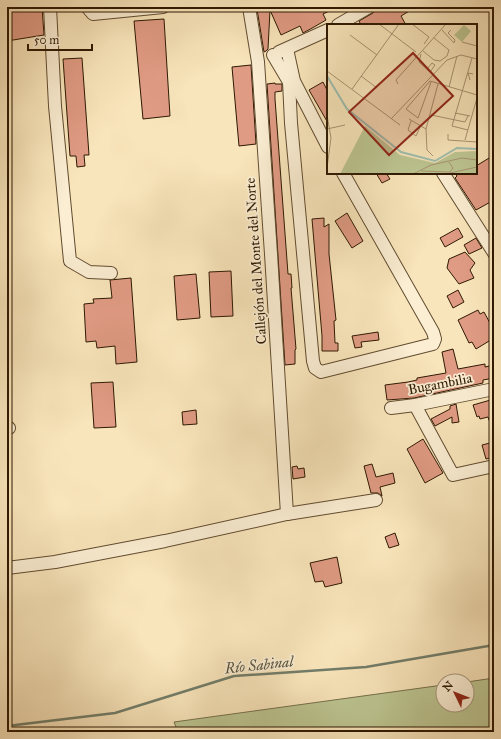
<svg xmlns="http://www.w3.org/2000/svg" width="501" height="739" viewBox="0 0 501 739" font-family="'IM FELL Great Primer',serif">
  <style>
    .green { fill: #bcc591; stroke: #756f4a }
    .lines { fill: none; stroke-linecap: round; stroke-linejoin: round }
    .stream { stroke: #717d6a; stroke-width: 2.5 }
    .building { fill: #e09b84; stroke: #2e1902 }
    .minor-casing { stroke: #614c30; stroke-width: 14 }
    .minor { stroke: #fbeed3; stroke-width: 12 }
    .labels { text-anchor: middle; dominant-baseline: central; stroke-width: 3.5; stroke-linejoin: round; paint-order: stroke }
    .street-label { font-size: 14px; fill: #2e1902; stroke: #fbeed3 }
    .water-label { font-size: 15px; font-style: italic; fill: #55533f; stroke: #fbeed3 }
    .inset-river { fill: none; stroke: #9ebfb0; stroke-width: 2 }
    .inset-road { fill: none; stroke: #a89371; stroke-width: 1 }
    .view { fill: #8f2418; fill-opacity: 0.15; stroke: #8f2418; stroke-width: 2 }
    .inset-edge { fill: none; stroke: #2e1902; stroke-width: 2 }
  </style>
  <rect width="100%" height="100%" fill="#f9e5bb"/>
  <filter id="stains"><feTurbulence type="fractalNoise" baseFrequency=".005" numOctaves="4"/><feColorMatrix values="0 0 0 0 .2 0 0 0 0 .09 0 0 0 0 .02 0 0 0 .5 -.17"/></filter>
  <radialGradient id="worn" r=".72"><stop offset=".6" stop-color="#630" stop-opacity="0"/><stop offset="1" stop-color="#630" stop-opacity=".3"/></radialGradient>
  <!-- green -->
  <polygon class="green" points="494,678 494,732 178,732 174,722 443,685 443,705 467,705 467,682"/>
  <g class="lines">
    <!-- stream -->
    <polyline class="stream" points="7,726 115,713 234,676 366,667 494,645"/>
  </g>
  <!-- building -->
  <g class="building">
    <polygon points="7,7 42,7 44,35 7,41"/>
    <polygon points="269,7 338,7 323,14 326,20 314,27 303,33 300,26 281,35 270,10 268,49 266,51 264,52 257,9"/>
    <polygon points="376,7 416,7 401,16 406,25 361,25 359,21 373,13"/>
    <polygon points="164,19 170,116 143,119 134,21"/>
    <polygon points="82,58 89,155 84,155 85,166 77,167 76,156 70,156 63,59"/>
    <polygon points="251,65 256,144 239,146 232,67"/>
    <polygon points="323,82 328,92 328,123 309,90"/>
    <polygon points="275,83 275,84 282,84 282,91 275,92 275,99 288,274 291,274 292,288 291,288 296,349 295,350 295,364 285,365 267,84"/>
    <polygon points="494,155 494,200 476,210 455,178 457,176 455,173 476,173 476,166"/>
    <polygon points="376,173 386,173 390,179 382,183"/>
    <polygon points="347,213 363,241 352,248 335,221"/>
    <polygon points="324,218 324,227 329,224 329,254 336,320 334,321 335,343 338,343 338,351 322,351 322,336 312,219"/>
    <polygon points="458,228 463,237 445,247 440,238"/>
    <polygon points="476,238 482,248 469,254 464,245"/>
    <polygon points="465,252 475,263 470,270 474,278 459,284 447,268 449,259"/>
    <polygon points="231,271 233,316 211,317 209,272"/>
    <polygon points="196,274 200,318 177,320 174,276"/>
    <polygon points="131,278 137,362 116,364 115,346 97,348 96,341 86,342 84,304 94,303 93,299 112,298 110,280"/>
    <polygon points="458,290 464,302 453,308 447,296"/>
    <polygon points="478,310 480,314 484,312 491,325 494,323 494,338 476,349 472,342 469,343 458,320"/>
    <polygon points="378,332 379,340 361,342 362,347 355,348 352,336"/>
    <polygon points="453,349 458,369 485,364 485,367 494,365 494,378 483,380 483,383 414,398 387,400 385,385 408,382 417,380 417,378 446,373 442,352"/>
    <polygon points="113,382 116,427 94,428 91,383"/>
    <polygon points="494,399 494,431 493,431 488,417 480,419 479,416 477,417 473,405"/>
    <polygon points="456,404 459,422 452,423 452,417 435,426 431,419 450,409 450,406"/>
    <polygon points="196,410 197,424 183,425 182,412"/>
    <polygon points="423,439 443,473 425,483 407,449"/>
    <polygon points="494,442 494,457 486,459 482,445"/>
    <polygon points="372,464 376,477 393,473 395,483 380,487 382,496 378,493 371,493 364,466"/>
    <polygon points="297,466 298,469 304,468 305,477 293,479 292,467"/>
    <polygon points="395,533 399,545 389,548 385,537"/>
    <polygon points="337,557 342,583 325,587 323,581 315,582 310,563"/>
  </g>
  <g class="lines">
    <!-- minor casing -->
    <g class="minor-casing">
      <g id="minor">
        <polyline points="50,7 55,106 70,261 89,272 111,273"/>
        <polyline points="87,7 93,14 163,7"/>
        <polyline points="249,7 258,62 271,254 287,514"/>
        <polyline points="338,25 369,7"/>
        <polyline points="287,49 294,81 328,147"/>
        <polyline points="279,52 328,30"/>
        <polyline points="273,55 289,82 291,123 313,361 315,368 321,372 433,344 435,339 433,332 343,173"/>
        <polyline points="443,173 494,253"/>
        <polyline points="415,405 453,475 494,466"/>
        <polyline points="391,408 415,405 494,389"/>
        <polyline points="7,429 9,428"/>
        <polyline points="7,568 55,562 165,541 287,514 376,500"/>
      </g>
    </g>
    <!-- minor -->
    <use href="#minor" class="minor"/>
  </g>
  <g class="labels">
    <!-- street labels -->
    <g class="street-label">
      <text transform="translate(256 261) rotate(-94)">Callejón del Monte del Norte</text>
      <text transform="translate(440 384) rotate(-11)">Bugambilia</text>
    </g>
    <!-- water labels -->
    <g class="water-label">
      <text transform="translate(259 665) rotate(-6)">Río Sabinal</text>
    </g>
  </g>
  <!-- overview -->
  <g transform="translate(327 24)">
    <rect width="150" height="150" fill="#f9e5bb"/>
    <path d="M137,1l7,6 -9,11 -8,-7zM38,102l35,29 35,8 20,-11 22,-1v23h-137z" fill="#bcc591"/>
    <path class="inset-river" d="M0,52l20,33 54,43 34,9 22,-13 20,1"/>
    <path class="inset-road" d="M52,0l37,28M85,0l17,13 -5,7M115,6l12,13 1,-3 -7,-7 3,-3M23,11l27,20M135,18l15,4M96,27l11,9 6,1 7,-5 2,-6 -15,-12M94,30l-2,8 11,10 5,-7 -3,-2 -5,6M134,31l16,4M0,47l73,54M34,52l16,12M143,56l-2,-7 5,1M103,57l-24,28 12,9 13,-36M103,57l47,14M71,60l-2,-4 50,-56M122,63l8,-31M25,65l47,-65M128,89l15,3M0,91l4,23 -4,30M104,91l34,7 3,-6M64,95l56,-59 14,-5M82,95l17,10M84,97l-3,9 8,6 4,-9M0,105l18,-4M141,106l-16,-4 20,-68M121,110v6l29,2M138,116l12,-42M106,132l-6,-6 -1,-21 12,-45M94,147l29,1 3,-4 -4,-6M123,149l27,-6M86,150l18,-9 31,-7 15,2"/>
    <path class="view" d="M86,29l40,43 -64,59 -40,-43z"/>
    <rect width="150" height="150" class="inset-edge"/>
  </g>
  <!-- margin -->
  <rect width="501" height="739" fill="none" stroke="#f9e5bb" stroke-width="24"/>
  <rect x="8" y="8" width="485" height="723" fill="none" stroke="#2e1902" stroke-width="2"/>
  <rect x="12" y="12" width="477" height="715" fill="none" stroke="#2e1902"/>
  <!-- north arrow -->
  <g transform="translate(455 693) rotate(313)"><circle r="19" fill="#fbeed3" stroke="#a9997f"/>
  <path d="M0-3L7 15L0 10L-7 15Z" fill="#8f2418"/>
  <text y="-6" font-size="11" font-weight="bold" text-anchor="middle" fill="#2e1902">N</text>
  </g>
  <!-- scale -->
  <path d="M28 44v6h64v-6" fill="none" stroke="#2e1902" stroke-width="2"/>
  <text x="34" y="44" font-size="12" fill="#2e1902" stroke="#fbeed3" stroke-width="3" paint-order="stroke">50 m</text>
  <rect width="100%" height="100%" filter="url(#stains)"/>
  <rect width="100%" height="100%" fill="url(#worn)"/>
</svg>
